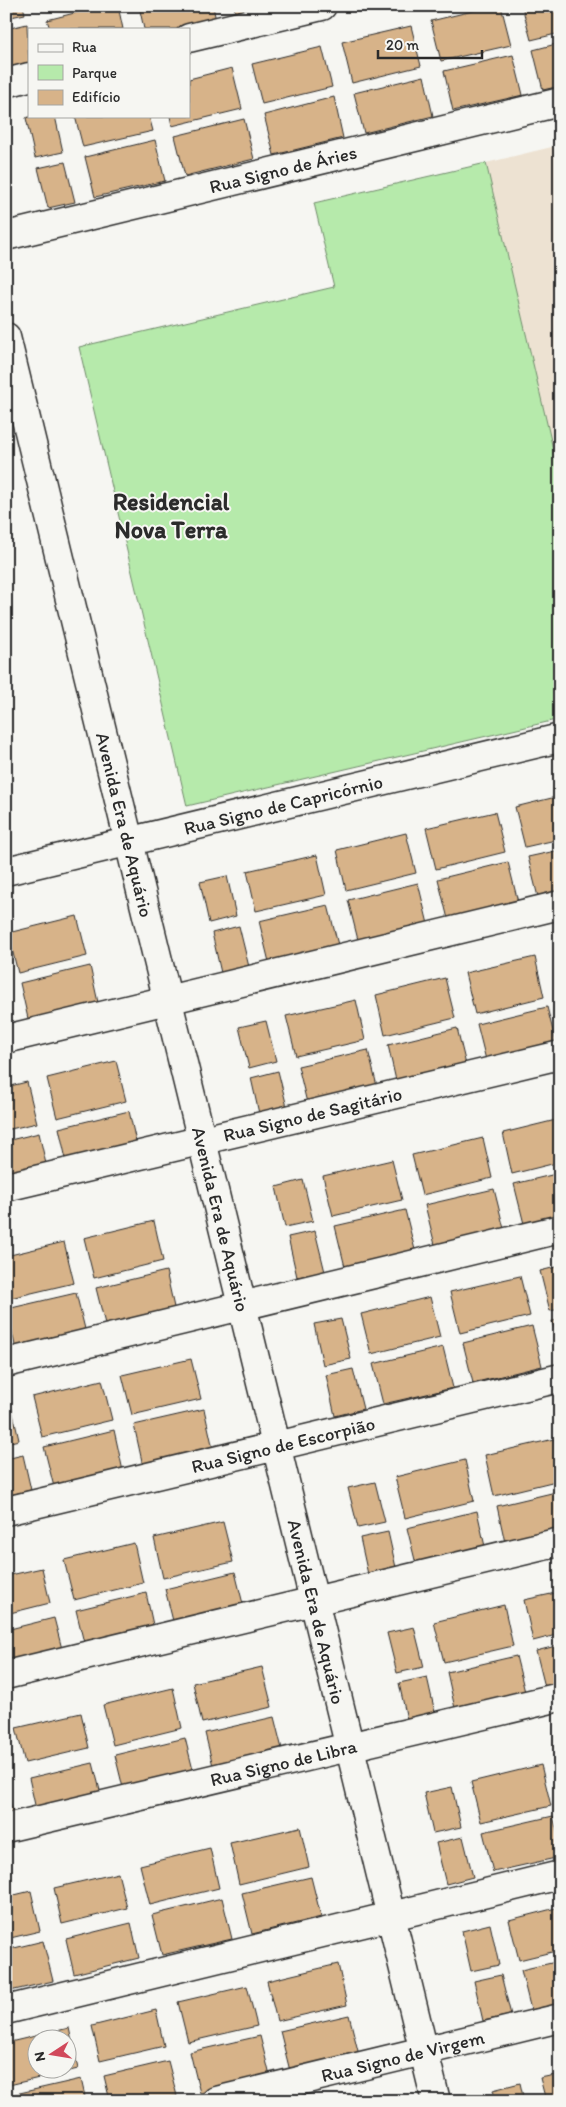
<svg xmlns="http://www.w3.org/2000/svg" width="566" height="2107" viewBox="0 0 566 2107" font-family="Itim,sans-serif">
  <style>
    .built { fill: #ede2d2 }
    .green { fill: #b6eaab; stroke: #708a6b }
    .building { fill: #d7b389; stroke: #2b2b2b; fill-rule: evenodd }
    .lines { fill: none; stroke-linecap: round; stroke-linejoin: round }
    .street-casing { stroke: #2b2b2b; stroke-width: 31 }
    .secondary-casing { stroke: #2b2b2b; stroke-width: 31 }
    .street { stroke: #f6f6f2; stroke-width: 28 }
    .secondary { stroke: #f6f6f2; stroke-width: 28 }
    .labels { text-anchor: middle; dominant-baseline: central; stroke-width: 4; stroke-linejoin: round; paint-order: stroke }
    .street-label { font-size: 19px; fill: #2b2b2b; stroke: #f6f6f2 }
    .district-label { font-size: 24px; font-weight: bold; fill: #2b2b2b; stroke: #f6f6f2 }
  </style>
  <rect width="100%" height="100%" fill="#f6f6f2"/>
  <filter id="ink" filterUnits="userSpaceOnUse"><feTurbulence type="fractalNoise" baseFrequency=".02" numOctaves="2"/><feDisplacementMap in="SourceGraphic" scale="10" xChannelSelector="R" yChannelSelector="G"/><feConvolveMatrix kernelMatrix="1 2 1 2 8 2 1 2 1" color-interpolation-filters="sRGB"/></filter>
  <g filter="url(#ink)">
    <!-- built -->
    <polygon class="built" points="560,145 560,479 486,163"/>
    <!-- green -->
    <polygon class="green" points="486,163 560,479 560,719 187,806 79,347 334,287 314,203"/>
    <!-- building -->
    <g class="building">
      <polygon points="6,6 23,6 25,14 6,18"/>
      <polygon points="102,6 118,6 123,29 50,29 47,20"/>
      <polygon points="139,6 213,6 216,21 186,29 144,29"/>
      <polygon points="234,6 281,6 236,17"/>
      <polygon points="493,6 501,6 511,45 441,61 431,21"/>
      <polygon points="522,6 560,6 560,33 531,40"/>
      <polygon points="27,24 29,66 10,71 6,55 6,29"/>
      <polygon points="411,26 421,66 352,83 342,42"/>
      <polygon points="560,43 560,86 543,90 533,50"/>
      <polygon points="322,47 332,87 262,104 252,64"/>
      <polygon points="513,55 523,95 453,111 444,71"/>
      <polygon points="232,68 242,109 172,126 170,116 189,116 189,79"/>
      <polygon points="424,76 433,116 364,133 354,93"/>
      <polygon points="334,97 343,138 274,155 264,115"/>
      <polygon points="32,116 55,116 63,152 35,158 26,118"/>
      <polygon points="75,116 149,116 153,131 83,147"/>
      <polygon points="244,119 254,159 185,176 175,136"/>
      <polygon points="155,140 165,181 95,197 85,157"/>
      <polygon points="65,162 75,202 48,208 38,168"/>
      <polygon points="560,796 560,839 525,847 515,807"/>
      <polygon points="495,812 505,852 436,869 426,828"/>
      <polygon points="406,833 416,873 346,890 337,850"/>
      <polygon points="560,850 560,892 538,897 528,857"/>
      <polygon points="317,855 326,895 256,911 247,871"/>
      <polygon points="508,862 518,902 448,919 438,879"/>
      <polygon points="227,876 236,916 209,923 200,882"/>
      <polygon points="418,883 428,924 358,940 348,900"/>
      <polygon points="328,905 338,945 269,962 259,921"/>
      <polygon points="77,916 87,956 18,973 8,933"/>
      <polygon points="239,926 249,967 221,973 212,933"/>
      <polygon points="560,951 560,973 555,952"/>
      <polygon points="535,957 544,997 475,1014 465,973"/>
      <polygon points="90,966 99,1007 29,1023 20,983"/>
      <polygon points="445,978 455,1018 385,1035 376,995"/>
      <polygon points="356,1000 365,1040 296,1056 286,1016"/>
      <polygon points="547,1007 557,1047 487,1064 477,1024"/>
      <polygon points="266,1021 276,1061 249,1068 239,1027"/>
      <polygon points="457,1028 467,1069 397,1085 388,1045"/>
      <polygon points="368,1050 378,1090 308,1107 298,1066"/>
      <polygon points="116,1061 126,1101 57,1118 47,1078"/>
      <polygon points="278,1071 288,1111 260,1118 251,1078"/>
      <polygon points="27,1082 37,1123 6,1130 6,1087"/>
      <polygon points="129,1111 138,1151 68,1168 59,1128"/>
      <polygon points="560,1119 560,1162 512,1174 503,1133"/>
      <polygon points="39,1133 48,1173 6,1183 6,1141"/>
      <polygon points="483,1138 492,1178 422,1195 412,1155"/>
      <polygon points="392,1160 402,1200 333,1216 323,1176"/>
      <polygon points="560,1173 560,1215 524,1224 514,1184"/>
      <polygon points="303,1180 313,1221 285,1227 276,1187"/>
      <polygon points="494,1189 504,1229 435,1245 425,1205"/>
      <polygon points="405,1210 415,1250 345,1267 335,1226"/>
      <polygon points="154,1221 163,1261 94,1278 84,1238"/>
      <polygon points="315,1231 325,1272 297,1277 288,1237"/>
      <polygon points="64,1242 74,1283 6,1299 6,1256"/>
      <polygon points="560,1266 560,1309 550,1311 540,1271"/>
      <polygon points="166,1271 175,1312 106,1328 96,1288"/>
      <polygon points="520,1276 530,1316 460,1333 450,1292"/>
      <polygon points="76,1293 86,1333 16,1350 7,1309"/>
      <polygon points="430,1297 440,1337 371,1354 361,1314"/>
      <polygon points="341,1319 351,1359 323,1365 314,1324"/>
      <polygon points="560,1320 560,1352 552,1321"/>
      <polygon points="532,1326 542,1366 473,1383 463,1343"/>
      <polygon points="443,1347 453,1388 383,1404 373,1364"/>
      <polygon points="191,1359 201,1399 132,1415 122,1375"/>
      <polygon points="353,1369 363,1409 335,1416 326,1375"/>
      <polygon points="102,1380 112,1420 42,1437 32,1397"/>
      <polygon points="11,1405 19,1440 6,1443 6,1406"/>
      <polygon points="204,1409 213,1449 143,1466 134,1425"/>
      <polygon points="114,1430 123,1471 54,1487 44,1447"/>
      <polygon points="554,1439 560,1463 560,1480 494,1496 485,1455"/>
      <polygon points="23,1455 31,1490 6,1496 6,1459"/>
      <polygon points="465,1460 474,1501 405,1518 395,1477"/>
      <polygon points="375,1482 385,1522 358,1528 348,1488"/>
      <polygon points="560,1491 560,1533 506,1547 497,1506"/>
      <polygon points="477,1511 486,1551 417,1568 407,1528"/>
      <polygon points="223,1522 233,1562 163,1578 154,1538"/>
      <polygon points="388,1532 397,1572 369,1579 360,1538"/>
      <polygon points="134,1543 143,1583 74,1600 64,1560"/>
      <polygon points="42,1568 50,1603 6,1614 6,1576"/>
      <polygon points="235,1572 245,1612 175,1629 165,1589"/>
      <polygon points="560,1592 560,1634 533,1641 524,1600"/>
      <polygon points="146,1593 155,1634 86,1651 76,1610"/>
      <polygon points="504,1605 513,1646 444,1662 434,1622"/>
      <polygon points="54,1618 63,1653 6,1667 6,1630"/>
      <polygon points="414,1627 424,1667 397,1673 387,1633"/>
      <polygon points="560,1645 560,1688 546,1691 536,1651"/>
      <polygon points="516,1656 526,1696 456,1713 447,1672"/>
      <polygon points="262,1667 272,1707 202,1723 193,1683"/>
      <polygon points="427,1677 436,1717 408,1724 399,1683"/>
      <polygon points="173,1688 182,1728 113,1745 103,1705"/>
      <polygon points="81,1713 89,1748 25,1763 16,1728"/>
      <polygon points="274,1717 284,1757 215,1774 205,1733"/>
      <polygon points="185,1738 195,1778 125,1796 115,1755"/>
      <polygon points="93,1763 102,1798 37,1814 29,1778"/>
      <polygon points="541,1765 551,1806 481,1822 471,1782"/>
      <polygon points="6,1784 15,1821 6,1823"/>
      <polygon points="452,1787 461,1827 433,1833 424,1793"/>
      <polygon points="553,1816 560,1844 560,1857 493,1872 483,1832"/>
      <polygon points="300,1827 309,1867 239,1884 230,1843"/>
      <polygon points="463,1837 473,1877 446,1884 436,1843"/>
      <polygon points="210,1848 219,1888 150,1905 140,1865"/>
      <polygon points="118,1873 127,1908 62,1924 54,1888"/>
      <polygon points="311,1877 321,1917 252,1934 242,1893"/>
      <polygon points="31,1891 40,1931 6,1939 6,1897"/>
      <polygon points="222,1898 232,1939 162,1955 152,1915"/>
      <polygon points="560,1907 560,1950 519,1960 509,1920"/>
      <polygon points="131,1923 139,1958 74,1974 66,1939"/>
      <polygon points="490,1924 499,1965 471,1971 462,1931"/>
      <polygon points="43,1941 53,1981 6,1992 6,1950"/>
      <polygon points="560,1961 560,2003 531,2010 521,1970"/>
      <polygon points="338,1964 347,2005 277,2021 267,1981"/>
      <polygon points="501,1975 511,2015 483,2021 474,1981"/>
      <polygon points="247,1986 257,2026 188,2042 178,2002"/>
      <polygon points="156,2010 164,2046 100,2061 92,2026"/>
      <polygon points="349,2015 359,2055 290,2071 280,2031"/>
      <path d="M69,2028l9,41 -69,16 -3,-10v-32zM38,2040h30v30h-30z"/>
      <polygon points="260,2036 270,2076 200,2093 190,2052"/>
      <polygon points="168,2061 177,2096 156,2101 110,2101 104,2076"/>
      <polygon points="560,2074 560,2101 546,2101 540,2078"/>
      <polygon points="81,2079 86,2101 12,2101 11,2095"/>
      <polygon points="520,2083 524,2101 496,2101 493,2090"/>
    </g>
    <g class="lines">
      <!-- street casing -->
      <g class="street-casing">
        <g id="street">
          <polyline points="189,38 322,6"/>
          <polyline points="6,83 29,77"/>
          <path id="s1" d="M6,236l554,-134"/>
          <path id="s2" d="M6,871l554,-133"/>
          <polyline points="6,1039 560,905"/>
          <path id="s3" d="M6,1187l554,-132"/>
          <polyline points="6,1363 560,1229"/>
          <path id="s4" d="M6,1511l554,-133"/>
          <polyline points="6,1675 560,1542"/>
          <path id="s5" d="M6,1828l554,-131"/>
          <polyline points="6,2010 560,1875"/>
          <path id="s6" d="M216,2101l344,-83"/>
        </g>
      </g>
      <!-- secondary casing -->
      <g class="secondary-casing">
        <g id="secondary">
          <path id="s7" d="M6,337l430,1764"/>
        </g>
      </g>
      <!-- street -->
      <use href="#street" class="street"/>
      <!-- secondary -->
      <use href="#secondary" class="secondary"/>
    </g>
  </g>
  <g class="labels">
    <!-- street labels -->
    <g class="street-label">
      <text stroke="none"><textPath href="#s1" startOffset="285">Rua Signo de Áries</textPath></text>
      <text stroke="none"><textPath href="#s2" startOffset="285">Rua Signo de Capricórnio</textPath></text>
      <text stroke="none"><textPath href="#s7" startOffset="502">Avenida Era de Aquário</textPath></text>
      <text stroke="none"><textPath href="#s3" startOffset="315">Rua Signo de Sagitário</textPath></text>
      <text stroke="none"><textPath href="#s7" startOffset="908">Avenida Era de Aquário</textPath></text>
      <text stroke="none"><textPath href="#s4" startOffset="285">Rua Signo de Escorpião</textPath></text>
      <text stroke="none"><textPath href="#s7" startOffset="1312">Avenida Era de Aquário</textPath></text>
      <text stroke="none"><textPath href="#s5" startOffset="285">Rua Signo de Libra</textPath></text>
      <text stroke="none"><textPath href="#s6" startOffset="192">Rua Signo de Virgem</textPath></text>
    </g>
    <!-- district labels -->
    <g class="district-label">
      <text x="171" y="501">Residencial<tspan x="171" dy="28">Nova Terra</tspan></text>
    </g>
  </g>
  <!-- margin -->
  <rect width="566" height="2107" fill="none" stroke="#f6f6f2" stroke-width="25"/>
  <rect x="12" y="12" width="541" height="2082" fill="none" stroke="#2b2b2b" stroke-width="2" filter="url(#ink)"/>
  <!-- legend -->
  <rect x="28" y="28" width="162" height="90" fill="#f6f6f2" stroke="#a5a5a2"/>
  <rect x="38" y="44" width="25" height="8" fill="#f6f6f2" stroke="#a5a5a2"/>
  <text x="72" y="52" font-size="15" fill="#2b2b2b">Rua</text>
  <rect x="38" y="65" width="25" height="15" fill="#b6eaab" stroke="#a5a5a2"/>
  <text x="72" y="78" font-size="15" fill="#2b2b2b">Parque</text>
  <rect x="38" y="90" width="25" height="15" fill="#d7b389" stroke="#a5a5a2"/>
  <text x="72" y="102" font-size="15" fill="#2b2b2b">Edifício</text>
  <!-- north arrow -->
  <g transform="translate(52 2054) rotate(258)"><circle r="24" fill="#f6f6f2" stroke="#a5a5a2"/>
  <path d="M0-4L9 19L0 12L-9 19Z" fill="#d1495b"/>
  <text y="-8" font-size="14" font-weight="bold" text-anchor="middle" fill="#2b2b2b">N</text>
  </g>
  <!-- scale -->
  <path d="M378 50v8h104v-8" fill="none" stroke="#2b2b2b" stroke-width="2.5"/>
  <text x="386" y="50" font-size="15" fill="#2b2b2b" stroke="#f6f6f2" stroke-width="4" paint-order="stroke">20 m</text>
</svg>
